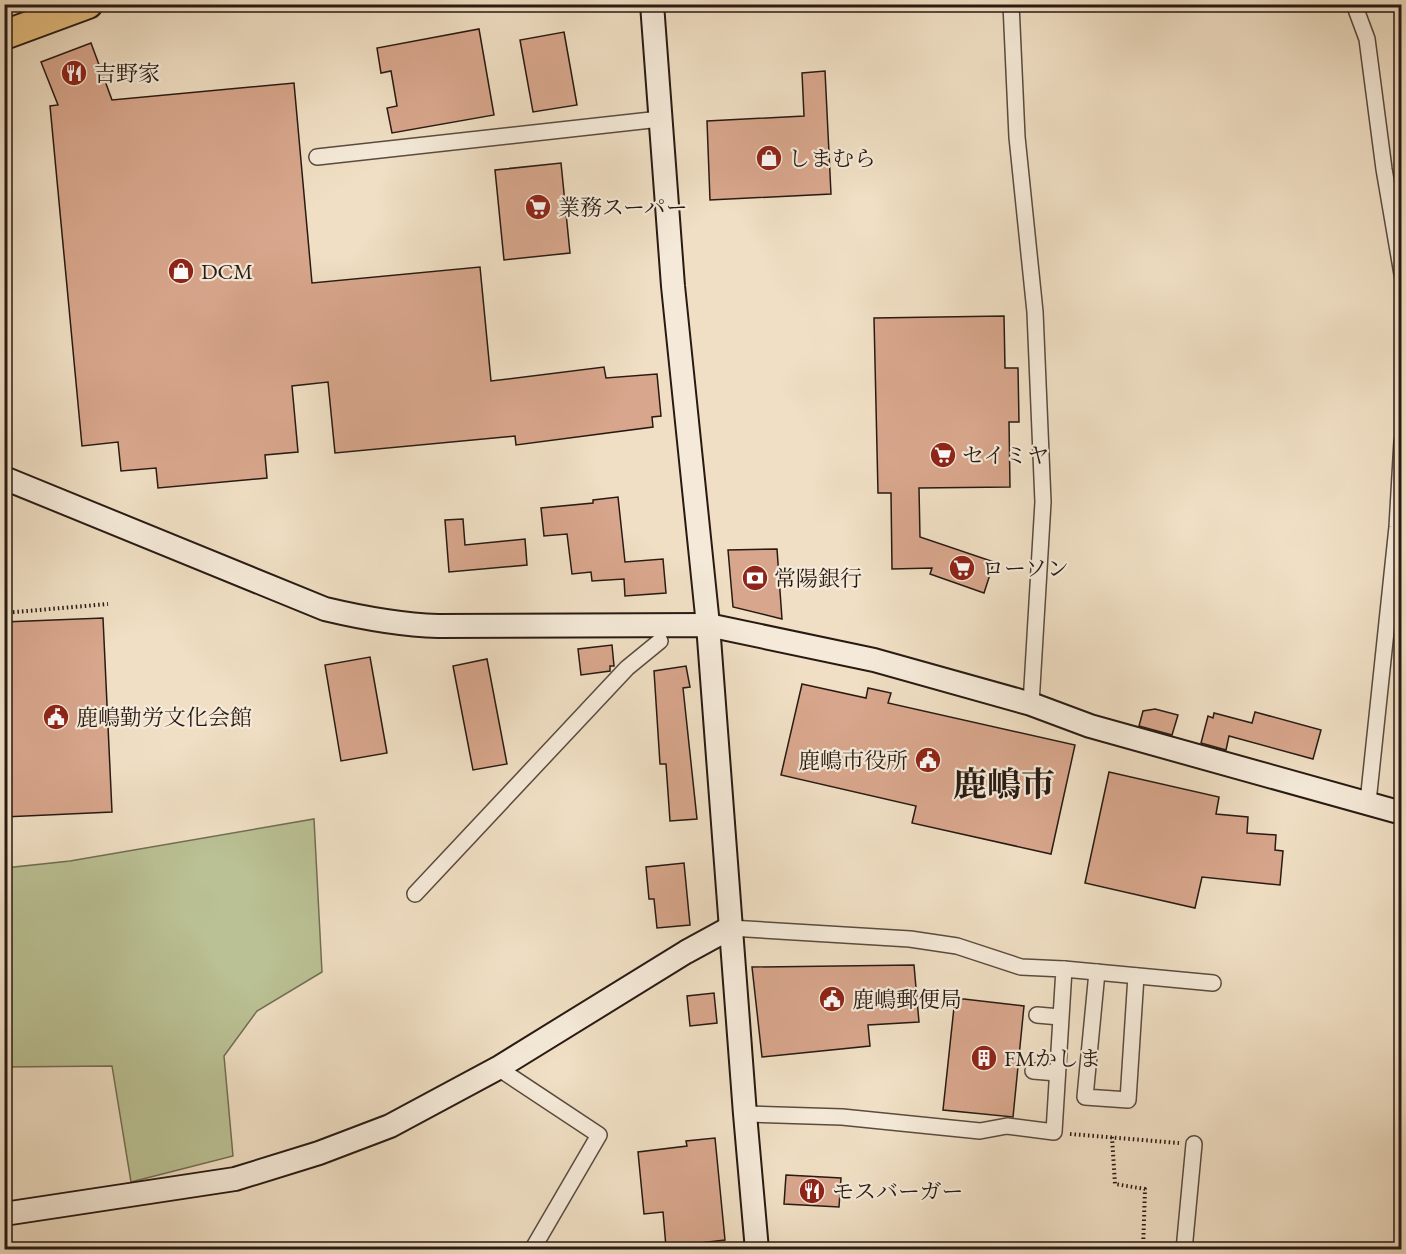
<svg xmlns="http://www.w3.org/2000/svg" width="1406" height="1254" viewBox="0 0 1406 1254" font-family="'EB Garamond','Noto Serif JP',serif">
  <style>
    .green { fill: #bac194; stroke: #716e54; stroke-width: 1.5 }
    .building { fill: #d8a68c; stroke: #281a13; stroke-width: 1.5 }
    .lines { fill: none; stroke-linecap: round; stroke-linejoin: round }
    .street-casing { stroke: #5a4b3f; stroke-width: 18 }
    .secondary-casing { stroke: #281a13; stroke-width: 26 }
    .highway-casing { stroke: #281a13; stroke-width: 32 }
    .path { stroke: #281a13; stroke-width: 4; stroke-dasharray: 1.5 3; stroke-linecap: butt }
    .street { stroke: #f5ead9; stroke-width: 15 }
    .secondary { stroke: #f5ead9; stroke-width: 22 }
    .highway { stroke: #e8c082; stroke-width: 28 }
    .labels { text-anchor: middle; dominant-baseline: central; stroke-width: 4.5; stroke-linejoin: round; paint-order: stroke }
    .poi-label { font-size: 22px; fill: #281a13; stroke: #f5ead9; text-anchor: start }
    .town-label { font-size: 34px; font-weight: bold; fill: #281a13; stroke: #f5ead9 }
  </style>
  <rect width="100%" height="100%" fill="#f0dfc4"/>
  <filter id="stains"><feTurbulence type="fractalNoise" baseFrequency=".00333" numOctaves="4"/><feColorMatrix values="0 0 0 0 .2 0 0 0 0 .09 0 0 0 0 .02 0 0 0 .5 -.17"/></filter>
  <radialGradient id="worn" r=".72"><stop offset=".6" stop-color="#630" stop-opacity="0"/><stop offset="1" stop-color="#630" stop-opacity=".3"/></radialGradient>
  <!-- green -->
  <polygon class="green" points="314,819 322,972 257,1011 224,1056 233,1156 131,1182 112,1066 5,1067 5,868 70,861"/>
  <!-- building -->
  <g class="building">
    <polygon points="479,29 494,115 392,133 387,108 397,106 391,71 381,73 377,48"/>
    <polygon points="564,32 577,105 533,112 520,40"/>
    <polygon points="91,43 112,100 294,83 312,283 480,267 491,381 604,367 606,378 657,374 661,416 652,417 653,427 516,445 515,436 335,453 328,382 292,386 298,452 265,455 267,478 158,488 156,468 121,471 118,442 82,446 50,106 58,105 41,62"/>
    <polygon points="825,71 831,194 710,200 707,121 804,116 802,73"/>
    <polygon points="561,163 570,253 504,260 495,170"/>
    <polygon points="1004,316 1005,368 1018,368 1019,422 1009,422 1010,487 919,488 920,537 994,562 984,593 930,574 932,568 892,569 891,493 878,493 874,318"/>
    <polygon points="618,497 625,562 663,559 666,593 625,596 624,579 592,581 591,572 572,574 567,534 544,536 541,508 593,503 593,500"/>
    <polygon points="463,519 465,545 525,539 527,565 449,572 445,520"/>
    <polygon points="777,549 782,619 733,607 728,550"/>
    <polygon points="103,618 112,812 4,817 4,622"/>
    <polygon points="612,645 614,666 610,666 610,671 581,675 578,649"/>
    <polygon points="370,657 387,753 341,761 325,665"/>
    <polygon points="487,659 507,764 473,770 453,666"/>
    <polygon points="686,666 690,687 683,688 697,819 670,821 666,764 660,764 654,671"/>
    <polygon points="802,684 866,698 868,688 891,693 888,703 1075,745 1051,854 912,823 916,806 781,775"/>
    <polygon points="1155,709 1178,715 1172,735 1139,726 1143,711"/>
    <polygon points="1255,712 1321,730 1313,759 1229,736 1226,750 1201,743 1208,716 1213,718 1214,713 1252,723"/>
    <polygon points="1109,772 1219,797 1216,814 1248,817 1247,833 1276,835 1275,850 1283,851 1280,885 1202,877 1195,908 1085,883"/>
    <polygon points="684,863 690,925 657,928 654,899 649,899 646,867"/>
    <polygon points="914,965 919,1022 868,1025 870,1046 762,1057 752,967"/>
    <polygon points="714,993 717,1023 690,1026 687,996"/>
    <polygon points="955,998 1024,1006 1013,1117 943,1110"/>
    <polygon points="715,1138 725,1240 666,1247 663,1212 644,1214 638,1152 687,1146 686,1141"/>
    <polygon points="786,1175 841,1178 839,1207 784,1204"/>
  </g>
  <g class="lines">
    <!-- street casing -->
    <g class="street-casing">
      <g id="street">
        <polyline points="1011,4 1017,137 1035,312 1043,502 1031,704"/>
        <polyline points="1354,4 1367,39 1384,169 1402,274"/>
        <polyline points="317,157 660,119"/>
        <polyline points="1368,802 1397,527 1402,441"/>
        <polyline points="415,894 627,668 660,641"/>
        <polyline points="730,928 910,939 957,946 1021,967 1064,969 1054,1132 1007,1126 980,1131 842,1117 745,1114"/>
        <polyline points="1064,969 1213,983"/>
        <polyline points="1097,972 1085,1097 1128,1100 1136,976"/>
        <polyline points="1037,1015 1060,1017"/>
        <polyline points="498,1068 599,1135 532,1250"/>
        <polyline points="1033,1071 1057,1073"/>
        <polyline points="1184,1250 1194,1144"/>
      </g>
    </g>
    <!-- secondary casing -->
    <g class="secondary-casing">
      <g id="secondary">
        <polyline points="652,4 673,286 708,625 745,1114 757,1250"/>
        <path d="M4,478l321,131c38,9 74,16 113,17l270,-1 166,35 157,44 59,22 312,87"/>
        <polyline points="4,1214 235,1179 319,1153 390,1126 498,1068 686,952 730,928"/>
      </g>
    </g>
    <!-- highway casing -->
    <g class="highway-casing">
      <polyline id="highway" points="4,35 88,4"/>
    </g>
    <!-- path -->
    <g class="path">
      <polyline points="4,613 108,604"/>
      <polyline points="1070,1134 1179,1143"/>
      <polyline points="1112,1137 1115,1184 1145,1189 1143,1250"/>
    </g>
    <!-- street -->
    <use href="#street" class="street"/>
    <!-- secondary -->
    <use href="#secondary" class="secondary"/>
    <!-- highway -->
    <use href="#highway" class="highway"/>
  </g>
  <!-- icons -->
  <defs>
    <g id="restaurant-disc" transform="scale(1.35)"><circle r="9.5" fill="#8f2418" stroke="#f5ead9"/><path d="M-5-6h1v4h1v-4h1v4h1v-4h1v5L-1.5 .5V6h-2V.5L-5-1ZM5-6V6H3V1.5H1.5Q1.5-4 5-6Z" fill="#fff"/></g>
    <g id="shop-disc" transform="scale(1.35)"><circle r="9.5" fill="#8f2418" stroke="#f5ead9"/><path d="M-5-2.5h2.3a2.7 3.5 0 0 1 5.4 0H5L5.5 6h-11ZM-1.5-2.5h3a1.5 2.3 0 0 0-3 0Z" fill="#fff"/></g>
    <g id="supermarket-disc" transform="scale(1.35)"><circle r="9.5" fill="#8f2418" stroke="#f5ead9"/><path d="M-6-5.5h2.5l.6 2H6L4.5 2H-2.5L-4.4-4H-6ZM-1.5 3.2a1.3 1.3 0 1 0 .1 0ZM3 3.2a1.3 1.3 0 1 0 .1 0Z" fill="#fff"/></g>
    <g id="bank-disc" transform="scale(1.35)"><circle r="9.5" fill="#8f2418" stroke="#f5ead9"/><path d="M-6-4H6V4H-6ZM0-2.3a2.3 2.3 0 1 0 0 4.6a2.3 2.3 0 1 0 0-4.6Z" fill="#fff"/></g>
    <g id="civic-disc" transform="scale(1.35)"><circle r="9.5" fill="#8f2418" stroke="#f5ead9"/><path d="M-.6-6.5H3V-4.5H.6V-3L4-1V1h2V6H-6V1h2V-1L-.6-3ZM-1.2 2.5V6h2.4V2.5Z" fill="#fff"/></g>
    <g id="building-disc" transform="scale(1.35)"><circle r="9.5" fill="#8f2418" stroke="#f5ead9"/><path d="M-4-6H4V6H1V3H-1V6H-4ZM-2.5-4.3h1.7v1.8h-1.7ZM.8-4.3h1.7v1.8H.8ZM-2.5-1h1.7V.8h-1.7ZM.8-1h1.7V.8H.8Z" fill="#fff"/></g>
  </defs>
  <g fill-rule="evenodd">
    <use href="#restaurant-disc" x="74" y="73"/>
    <use href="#shop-disc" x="769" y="158"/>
    <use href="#supermarket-disc" x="538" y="207"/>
    <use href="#shop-disc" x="181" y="271"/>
    <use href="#supermarket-disc" x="943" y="455"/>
    <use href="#supermarket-disc" x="962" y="568"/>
    <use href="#bank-disc" x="755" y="578"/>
    <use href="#civic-disc" x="56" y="717"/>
    <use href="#civic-disc" x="928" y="760"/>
    <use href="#civic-disc" x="832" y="999"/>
    <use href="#building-disc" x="984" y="1058"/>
    <use href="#restaurant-disc" x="812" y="1191"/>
  </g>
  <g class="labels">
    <!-- poi labels -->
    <g class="poi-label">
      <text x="94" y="73">吉野家</text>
      <text x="788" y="158">しまむら</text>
      <text x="558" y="207">業務スーパー</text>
      <text x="201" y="271">DCM</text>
      <text x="962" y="455">セイミヤ</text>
      <text x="982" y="568">ローソン</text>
      <text x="774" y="578">常陽銀行</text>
      <text x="76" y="717">鹿嶋勤労文化会館</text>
      <text x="908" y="760" text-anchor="end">鹿嶋市役所</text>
      <text x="852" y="999">鹿嶋郵便局</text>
      <text x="1004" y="1058">FMかしま</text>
      <text x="832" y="1191">モスバーガー</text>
    </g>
    <!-- town labels -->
    <g class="town-label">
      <text x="1004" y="784">鹿嶋市</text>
    </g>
  </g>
  <!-- margin -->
  <rect width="1406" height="1254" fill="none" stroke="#f0dfc4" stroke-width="24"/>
  <rect x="6" y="6" width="1394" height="1242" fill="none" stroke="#281a13" stroke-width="3"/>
  <rect x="12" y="12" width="1382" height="1230" fill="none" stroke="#281a13" stroke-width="1.5"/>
  <rect width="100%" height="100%" filter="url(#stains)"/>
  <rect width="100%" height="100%" fill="url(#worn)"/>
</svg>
